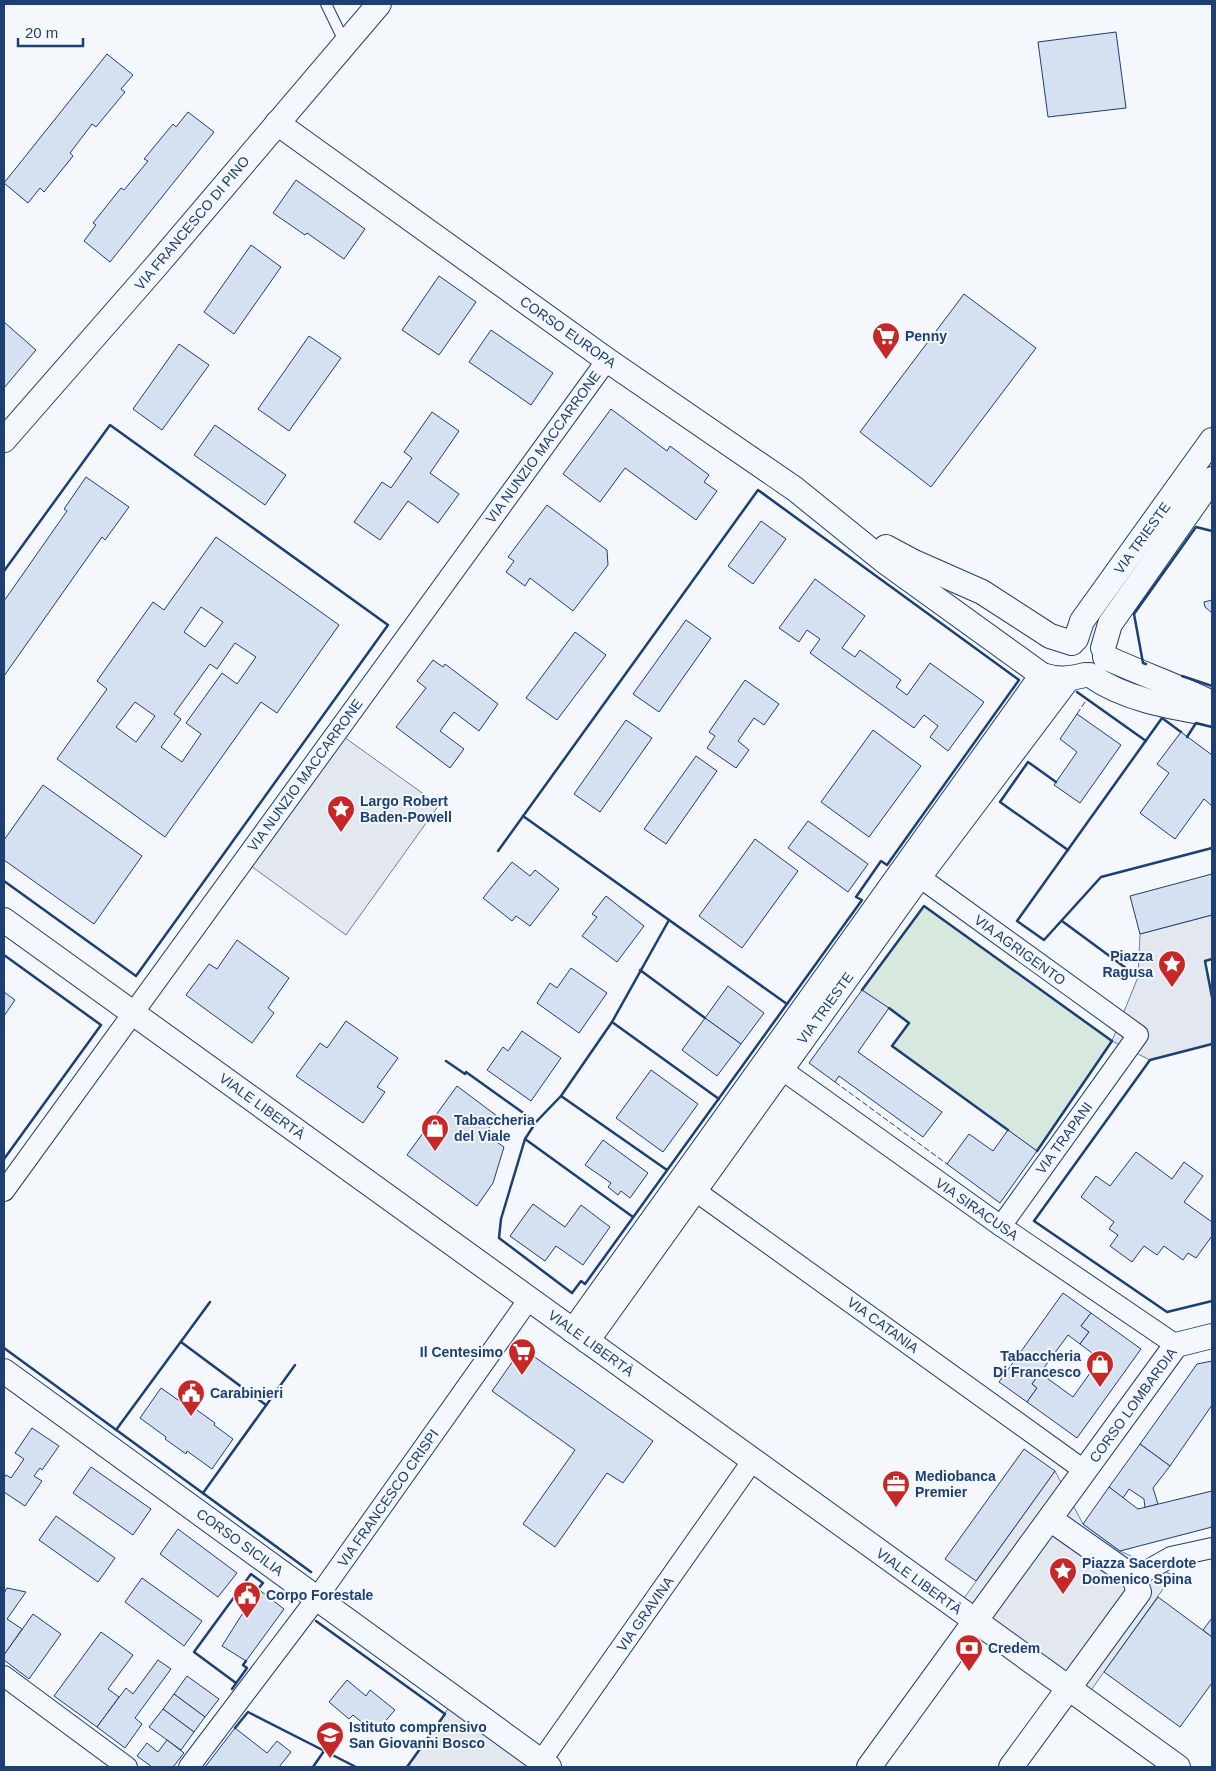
<svg xmlns="http://www.w3.org/2000/svg" width="1216" height="1771" viewBox="0 0 1216 1771" font-family="Arial,sans-serif">
  <style>
    .green { fill: #d7e8df; stroke: #687fa3 }
    .parking { fill: #e3e8f0; stroke: #687fa3 }
    .building { fill: #d5e0f0; stroke: #1d3f73; fill-rule: evenodd }
    .lines { fill: none; stroke-linecap: round; stroke-linejoin: round }
    .service-casing { stroke: #1d3f73; stroke-width: 12 }
    .minor-casing { stroke: #1d3f73; stroke-width: 22 }
    .tertiary-casing { stroke: #1d3f73; stroke-width: 26 }
    .service { stroke: #f4f7fb; stroke-width: 10 }
    .minor { stroke: #f4f7fb; stroke-width: 20 }
    .tertiary { stroke: #f4f7fb; stroke-width: 24 }
    .fence { stroke: #1d3f73; stroke-width: 1; stroke-dasharray: 6 2.5; stroke-linecap: butt }
    .wall { stroke: #1d3f73; stroke-width: 2.5 }
    .labels { text-anchor: middle; dominant-baseline: central; stroke-width: 4; stroke-linejoin: round; paint-order: stroke }
    .street-label { font-size: 14px; fill: #1d3f73; stroke: #f4f7fb }
    .poi-label { font-size: 14px; font-weight: bold; fill: #1d3f73; stroke: #f4f7fb; text-anchor: start }
  </style>
  <rect width="100%" height="100%" fill="#f4f7fb"/>
  <!-- green -->
  <polygon class="green" points="924,906 1112,1041 1037,1151 892,1046 909,1023 862,990"/>
  <!-- parking -->
  <g class="parking">
    <polygon points="337,732 439,805 346,935 244,861"/>
    <polygon points="1212,915 1212,959 1205,961 1212,997 1212,1044 1150,1060 1112,1041 1138,977 1140,934"/>
    <polygon points="1055,1471 1083,1524 1120,1551 1173,1575 1084,1700 957,1608"/>
    <polygon points="455,1699 536,1767 407,1767"/>
  </g>
  <!-- building -->
  <g class="building">
    <polygon points="1116,32 1126,108 1048,117 1038,42"/>
    <polygon points="107,54 133,75 121,89 125,92 96,127 92,124 70,153 73,156 44,192 40,188 28,203 4,183"/>
    <polygon points="188,112 214,132 110,262 84,241 96,225 93,223 121,188 124,190 148,161 144,159 173,124 176,127"/>
    <polygon points="296,180 365,229 344,259 307,233 305,235 273,213"/>
    <polygon points="251,245 281,267 234,334 204,312"/>
    <polygon points="439,276 476,302 439,355 402,330"/>
    <polygon points="964,294 1036,348 931,487 860,432"/>
    <polygon points="4,322 36,350 4,388"/>
    <polygon points="491,330 553,373 531,405 469,362"/>
    <polygon points="309,336 341,358 289,431 258,409"/>
    <polygon points="179,344 209,365 162,430 133,409"/>
    <polygon points="611,409 667,451 670,446 709,475 704,482 717,491 696,520 625,468 600,502 563,474"/>
    <polygon points="432,412 459,431 430,473 459,494 438,523 408,501 380,540 354,522 382,482 391,488 412,458 404,452"/>
    <polygon points="215,425 286,475 265,505 194,455"/>
    <polygon points="86,477 129,507 105,540 102,537 4,676 4,601 67,511 64,509"/>
    <polygon points="547,505 607,550 608,565 573,611 530,578 525,586 506,572 514,561 508,557"/>
    <polygon points="761,521 786,539 753,584 728,566"/>
    <path d="M216,537l123,88 -62,88 -16,-11 -96,135 -108,-78 50,-70 -10,-8 56,-79 11,8zM201,607l22,15 -18,25 -21,-15zM235,643l21,14 -19,27 -15,-11 -36,50 15,11 -19,28 -21,-15 20,-28 -7,-5 36,-50 7,5zM135,702l20,14 -19,26 -20,-15z"/>
    <polygon points="815,579 865,616 842,648 855,657 860,650 901,680 896,687 907,695 930,663 984,702 948,751 930,737 938,726 924,715 914,728 810,653 820,639 807,630 799,642 779,628"/>
    <polygon points="1212,600 1212,613 1205,607 1204,602"/>
    <polygon points="686,620 711,638 659,712 633,694"/>
    <polygon points="575,632 606,655 557,720 526,698"/>
    <polygon points="433,660 443,667 445,664 498,704 479,731 454,712 440,731 464,749 450,768 396,727 426,688 417,681"/>
    <polygon points="745,680 779,704 764,725 754,718 738,741 749,750 736,768 707,748 715,736 709,732"/>
    <polygon points="1077,714 1121,745 1080,803 1054,785 1077,752 1060,739"/>
    <polygon points="626,720 652,738 600,812 574,794"/>
    <polygon points="873,730 921,766 869,837 821,802"/>
    <polygon points="1181,732 1212,755 1212,806 1204,799 1175,839 1140,813 1169,773 1157,764"/>
    <polygon points="696,756 717,771 666,844 644,829"/>
    <polygon points="43,785 142,856 94,924 4,860 4,840"/>
    <polygon points="808,821 868,864 848,892 788,848"/>
    <polygon points="755,839 798,871 742,948 699,916"/>
    <polygon points="512,862 530,876 535,870 559,889 530,926 516,916 512,921 483,898"/>
    <polygon points="1212,874 1212,915 1140,934 1130,896"/>
    <polygon points="606,896 644,926 617,962 582,936 597,917 592,914"/>
    <polygon points="237,940 289,978 268,1008 274,1013 252,1043 186,995 209,964 217,969"/>
    <polygon points="571,968 607,993 579,1033 537,1003 550,983 557,988"/>
    <polygon points="728,986 764,1013 741,1044 705,1018"/>
    <polygon points="862,990 889,1008 858,1052 942,1112 923,1137 839,1076 835,1082 809,1063"/>
    <polygon points="4,992 15,1000 4,1016"/>
    <polygon points="705,1018 741,1044 717,1076 682,1050"/>
    <polygon points="346,1021 398,1058 377,1087 385,1092 363,1123 296,1076 320,1043 327,1048"/>
    <polygon points="522,1031 561,1058 531,1101 487,1070 503,1047 508,1051"/>
    <polygon points="651,1070 698,1104 663,1152 616,1118"/>
    <polygon points="457,1086 497,1116 485,1134 504,1147 493,1183 477,1206 407,1155"/>
    <polygon points="1008,1130 1037,1151 1000,1203 947,1164 969,1134 993,1151"/>
    <polygon points="603,1140 648,1173 630,1198 621,1191 618,1195 608,1187 611,1183 585,1165"/>
    <polygon points="1136,1152 1172,1179 1184,1162 1203,1176 1184,1202 1212,1222 1212,1236 1196,1258 1188,1253 1183,1260 1164,1246 1157,1255 1144,1246 1132,1262 1110,1246 1118,1235 1109,1229 1114,1222 1081,1197 1096,1176 1110,1186"/>
    <polygon points="533,1204 565,1227 581,1205 610,1227 583,1265 556,1246 545,1261 510,1236"/>
    <polygon points="1063,1293 1091,1313 1081,1326 1089,1332 1080,1344 1068,1335 1032,1384 1037,1388 1027,1402 999,1382"/>
    <polygon points="1091,1313 1141,1349 1077,1438 1027,1402 1037,1388 1032,1384 1040,1373 1073,1397 1100,1359 1080,1344 1089,1332 1081,1326"/>
    <polygon points="522,1348 653,1441 623,1483 607,1473 555,1547 523,1524 575,1450 492,1391"/>
    <polygon points="1212,1361 1212,1405 1170,1466 1140,1444 1197,1364"/>
    <polygon points="161,1388 181,1402 183,1400 215,1423 214,1425 233,1439 212,1469 187,1451 186,1454 165,1439 166,1437 140,1418"/>
    <polygon points="32,1428 59,1446 42,1470 40,1468 34,1476 42,1481 25,1506 4,1492 4,1478 6,1475 11,1478 24,1459 15,1453"/>
    <polygon points="1140,1444 1170,1466 1153,1488 1158,1504 1145,1508 1144,1499 1129,1489 1123,1498 1109,1487"/>
    <polygon points="1024,1449 1055,1471 976,1581 945,1559"/>
    <polygon points="91,1467 151,1509 133,1535 73,1493"/>
    <polygon points="1109,1487 1138,1509 1212,1491 1212,1527 1120,1551 1083,1524"/>
    <polygon points="56,1516 115,1558 98,1582 39,1540"/>
    <polygon points="178,1529 237,1573 218,1597 160,1554"/>
    <polygon points="142,1578 202,1621 184,1646 125,1602"/>
    <polygon points="7,1588 26,1592 7,1619 22,1629 4,1655 4,1593"/>
    <polygon points="258,1589 284,1609 246,1661 222,1646"/>
    <polygon points="1158,1597 1212,1637 1212,1683 1180,1727 1104,1672"/>
    <polygon points="33,1614 61,1634 29,1679 4,1660 4,1655"/>
    <polygon points="1212,1618 1212,1637 1203,1630"/>
    <polygon points="101,1632 133,1655 108,1689 119,1697 97,1727 54,1696"/>
    <polygon points="158,1660 171,1669 135,1718 142,1724 125,1748 97,1727 126,1688 133,1694"/>
    <polygon points="187,1676 219,1699 205,1717 174,1694"/>
    <polygon points="347,1680 366,1696 370,1690 395,1710 375,1733 353,1715 349,1719 329,1702"/>
    <polygon points="174,1694 205,1717 194,1732 163,1709"/>
    <polygon points="163,1709 194,1732 181,1750 149,1727"/>
    <polygon points="235,1728 267,1753 277,1741 291,1752 279,1767 205,1767"/>
    <polygon points="167,1740 184,1753 173,1767 152,1767 137,1756 147,1743 158,1752"/>
  </g>
  <g class="lines">
    <!-- service casing -->
    <g class="service-casing">
      <polyline id="service" points="326,4 345,43"/>
    </g>
    <!-- minor casing -->
    <g class="minor-casing">
      <g id="minor">
        <polyline points="907,868 1138,1035 1001,1226"/>
        <polyline points="770,1061 1001,1226 1176,1345"/>
        <polyline points="683,1182 1085,1471"/>
        <polyline points="4,1191 607,360"/>
        <polyline points="1134,1578 1171,1557 1212,1548"/>
        <polyline points="4,1676 127,1767"/>
        <polyline points="189,1767 317,1598 529,1299"/>
        <polyline points="537,1767 753,1460"/>
      </g>
    </g>
    <!-- tertiary casing -->
    <g class="tertiary-casing">
      <g id="tertiary">
        <path d="M277,123l330,237 188,129 89,72 158,114c15,5 27,4 43,0"/>
        <polyline points="4,440 157,265 379,4"/>
        <polyline points="886,547 914,562 982,592 1050,636 1072,643"/>
        <polyline points="1076,639 1082,621 1212,440"/>
        <polyline points="1103,648 1110,624 1212,479"/>
        <path d="M1105,657c35,16 72,29 107,46"/>
        <path d="M1090,675c35,25 81,32 122,39"/>
        <polyline points="4,920 1178,1767"/>
        <polyline points="573,1331 1042,675"/>
        <polyline points="587,1341 919,877 1068,679"/>
        <polyline points="4,1371 549,1767"/>
        <polyline points="869,1767 1176,1345 1212,1336"/>
        <polyline points="1011,1767 1139,1592 1134,1578 1050,1519"/>
      </g>
    </g>
    <!-- service -->
    <use href="#service" class="service"/>
    <!-- minor -->
    <use href="#minor" class="minor"/>
    <!-- tertiary -->
    <use href="#tertiary" class="tertiary"/>
    <!-- fence -->
    <g class="fence">
      <polyline points="1077,714 1087,699"/>
      <polyline points="835,1082 947,1164"/>
    </g>
    <!-- wall -->
    <g class="wall">
      <polyline points="4,571 110,425 388,625 136,976 4,881"/>
      <polyline points="1146,664 1143,663 1134,614 1196,527 1212,531"/>
      <polyline points="1182,676 1212,686"/>
      <polyline points="1077,692 1146,741"/>
      <polyline points="1181,732 1162,718 1017,921 1044,940 1101,877 1212,848"/>
      <polyline points="1187,737 1196,723 1212,727"/>
      <polyline points="1056,782 1028,762 1000,802 1068,850"/>
      <polyline points="523,816 787,1004"/>
      <polyline points="498,851 758,490 1019,680 887,865 881,861 856,897 862,900 585,1284 581,1281 572,1293 499,1238 501,1219 525,1139 536,1122 561,1096 612,1022 669,920"/>
      <polyline points="1062,921 1138,977"/>
      <polyline points="4,955 101,1025 4,1159"/>
      <polyline points="1212,959 1205,961 1212,997"/>
      <polyline points="640,970 705,1018"/>
      <polyline points="862,990 924,906 1112,1041 1037,1151"/>
      <polyline points="889,1008 909,1023 892,1046 1008,1130"/>
      <polyline points="612,1022 719,1099"/>
      <polyline points="1212,1044 1150,1060 1034,1221 1167,1312 1212,1301"/>
      <polyline points="446,1061 465,1074 466,1072 536,1122"/>
      <polyline points="561,1096 667,1170"/>
      <polyline points="525,1139 633,1217"/>
      <polyline points="181,1342 266,1405"/>
      <polyline points="4,1348 311,1572"/>
      <polyline points="116,1430 210,1302"/>
      <polyline points="203,1493 295,1365"/>
      <polyline points="316,1621 445,1714 407,1767"/>
      <polyline points="236,1683 194,1652 251,1574 263,1583 258,1589"/>
      <polyline points="232,1689 247,1668 243,1665 246,1661"/>
      <polyline points="235,1728 248,1712 356,1767"/>
      <polyline points="313,1767 324,1751"/>
    </g>
  </g>
  <!-- icons -->
  <defs>
    <g id="supermarket-pin" transform="scale(1.4375)"><path d="M0 17L-7.5 6A9.5 9.5 0 1 1 7.5 6Z" fill="#c62828" stroke="#f4f7fb"/><path d="M-6-5.5h2.5l.6 2H6L4.5 2H-2.5L-4.4-4H-6ZM-1.5 3.2a1.3 1.3 0 1 0 .1 0ZM3 3.2a1.3 1.3 0 1 0 .1 0Z" fill="#fff"/></g>
    <g id="sight-pin" transform="scale(1.4375)"><path d="M0 17L-7.5 6A9.5 9.5 0 1 1 7.5 6Z" fill="#c62828" stroke="#f4f7fb"/><path d="M0-6L1.8-2.2L6-1.7L2.9 1.2L3.7 5.4L0 3.3L-3.7 5.4L-2.9 1.2L-6-1.7L-1.8-2.2Z" fill="#fff"/></g>
    <g id="shop-pin" transform="scale(1.4375)"><path d="M0 17L-7.5 6A9.5 9.5 0 1 1 7.5 6Z" fill="#c62828" stroke="#f4f7fb"/><path d="M-5-2.5h2.3a2.7 3.5 0 0 1 5.4 0H5L5.5 6h-11ZM-1.5-2.5h3a1.5 2.3 0 0 0-3 0Z" fill="#fff"/></g>
    <g id="civic-pin" transform="scale(1.4375)"><path d="M0 17L-7.5 6A9.5 9.5 0 1 1 7.5 6Z" fill="#c62828" stroke="#f4f7fb"/><path d="M-.6-6.5H3V-4.5H.6V-3L4-1V1h2V6H-6V1h2V-1L-.6-3ZM-1.2 2.5V6h2.4V2.5Z" fill="#fff"/></g>
    <g id="office-pin" transform="scale(1.4375)"><path d="M0 17L-7.5 6A9.5 9.5 0 1 1 7.5 6Z" fill="#c62828" stroke="#f4f7fb"/><path d="M-6-3h4V-5.5h4V-3h4V5H-6ZM-1-4.5V-3h2v-1.5ZM-6 0V1H6V0Z" fill="#fff"/></g>
    <g id="bank-pin" transform="scale(1.4375)"><path d="M0 17L-7.5 6A9.5 9.5 0 1 1 7.5 6Z" fill="#c62828" stroke="#f4f7fb"/><path d="M-6-4H6V4H-6ZM0-2.3a2.3 2.3 0 1 0 0 4.6a2.3 2.3 0 1 0 0-4.6Z" fill="#fff"/></g>
    <g id="school-pin" transform="scale(1.4375)"><path d="M0 17L-7.5 6A9.5 9.5 0 1 1 7.5 6Z" fill="#c62828" stroke="#f4f7fb"/><path d="M0-5L7-2L0 1L-7-2ZM-4 1L0 2.5L4 1V4Q0 6-4 4Z" fill="#fff"/></g>
  </defs>
  <g fill-rule="evenodd">
    <use href="#supermarket-pin" x="886" y="336"/>
    <use href="#sight-pin" x="341" y="809"/>
    <use href="#sight-pin" x="1172" y="964"/>
    <use href="#shop-pin" x="435" y="1128"/>
    <use href="#supermarket-pin" x="522" y="1352"/>
    <use href="#shop-pin" x="1100" y="1364"/>
    <use href="#civic-pin" x="191" y="1393"/>
    <use href="#office-pin" x="896" y="1484"/>
    <use href="#sight-pin" x="1063" y="1571"/>
    <use href="#civic-pin" x="247" y="1595"/>
    <use href="#bank-pin" x="969" y="1648"/>
    <use href="#school-pin" x="330" y="1735"/>
  </g>
  <g class="labels">
    <!-- street labels -->
    <g class="street-label">
      <text transform="translate(192 223) rotate(-50)">VIA FRANCESCO DI PINO</text>
      <text transform="translate(568 332) rotate(35)">CORSO EUROPA</text>
      <text transform="translate(543 447) rotate(-54)">VIA NUNZIO MACCARRONE</text>
      <text transform="translate(1142 538) rotate(-54)">VIA TRIESTE</text>
      <text transform="translate(305 775) rotate(-54)">VIA NUNZIO MACCARRONE</text>
      <text transform="translate(1020 950) rotate(36)">VIA AGRIGENTO</text>
      <text transform="translate(825 1008) rotate(-54)">VIA TRIESTE</text>
      <text transform="translate(262 1106) rotate(36)">VIALE LIBERTÀ</text>
      <text transform="translate(1064 1138) rotate(-54)">VIA TRAPANI</text>
      <text transform="translate(977 1209) rotate(35)">VIA SIRACUSA</text>
      <text transform="translate(883 1325) rotate(36)">VIA CATANIA</text>
      <text transform="translate(591 1343) rotate(36)">VIALE LIBERTÀ</text>
      <text transform="translate(1133 1405) rotate(-54)">CORSO LOMBARDIA</text>
      <text transform="translate(388 1498) rotate(-55)">VIA FRANCESCO CRISPI</text>
      <text transform="translate(240 1542) rotate(36)">CORSO SICILIA</text>
      <text transform="translate(919 1581) rotate(36)">VIALE LIBERTÀ</text>
      <text transform="translate(645 1614) rotate(-55)">VIA GRAVINA</text>
    </g>
    <!-- poi labels -->
    <g class="poi-label">
      <text x="905" y="336">Penny</text>
      <text x="360" y="801">Largo Robert<tspan x="360" dy="16">Baden-Powell</tspan></text>
      <text x="1153" y="956" text-anchor="end">Piazza<tspan x="1153" dy="16">Ragusa</tspan></text>
      <text x="454" y="1120">Tabaccheria<tspan x="454" dy="16">del Viale</tspan></text>
      <text x="503" y="1352" text-anchor="end">Il Centesimo</text>
      <text x="1081" y="1356" text-anchor="end">Tabaccheria<tspan x="1081" dy="16">Di Francesco</tspan></text>
      <text x="210" y="1393">Carabinieri</text>
      <text x="915" y="1476">Mediobanca<tspan x="915" dy="16">Premier</tspan></text>
      <text x="1082" y="1563">Piazza Sacerdote<tspan x="1082" dy="16">Domenico Spina</tspan></text>
      <text x="266" y="1595">Corpo Forestale</text>
      <text x="988" y="1648">Credem</text>
      <text x="349" y="1727">Istituto comprensivo<tspan x="349" dy="16">San Giovanni Bosco</tspan></text>
    </g>
  </g>
  <!-- border -->
  <rect width="1216" height="1771" fill="none" stroke="#1d3f73" stroke-width="10"/>
  <!-- scale -->
  <path d="M18 38v8h65v-8" fill="none" stroke="#1d3f73" stroke-width="2.5"/>
  <text x="25" y="38" font-size="15" fill="#1d3f73" stroke="#f4f7fb" stroke-width="4" paint-order="stroke">20 m</text>
</svg>
